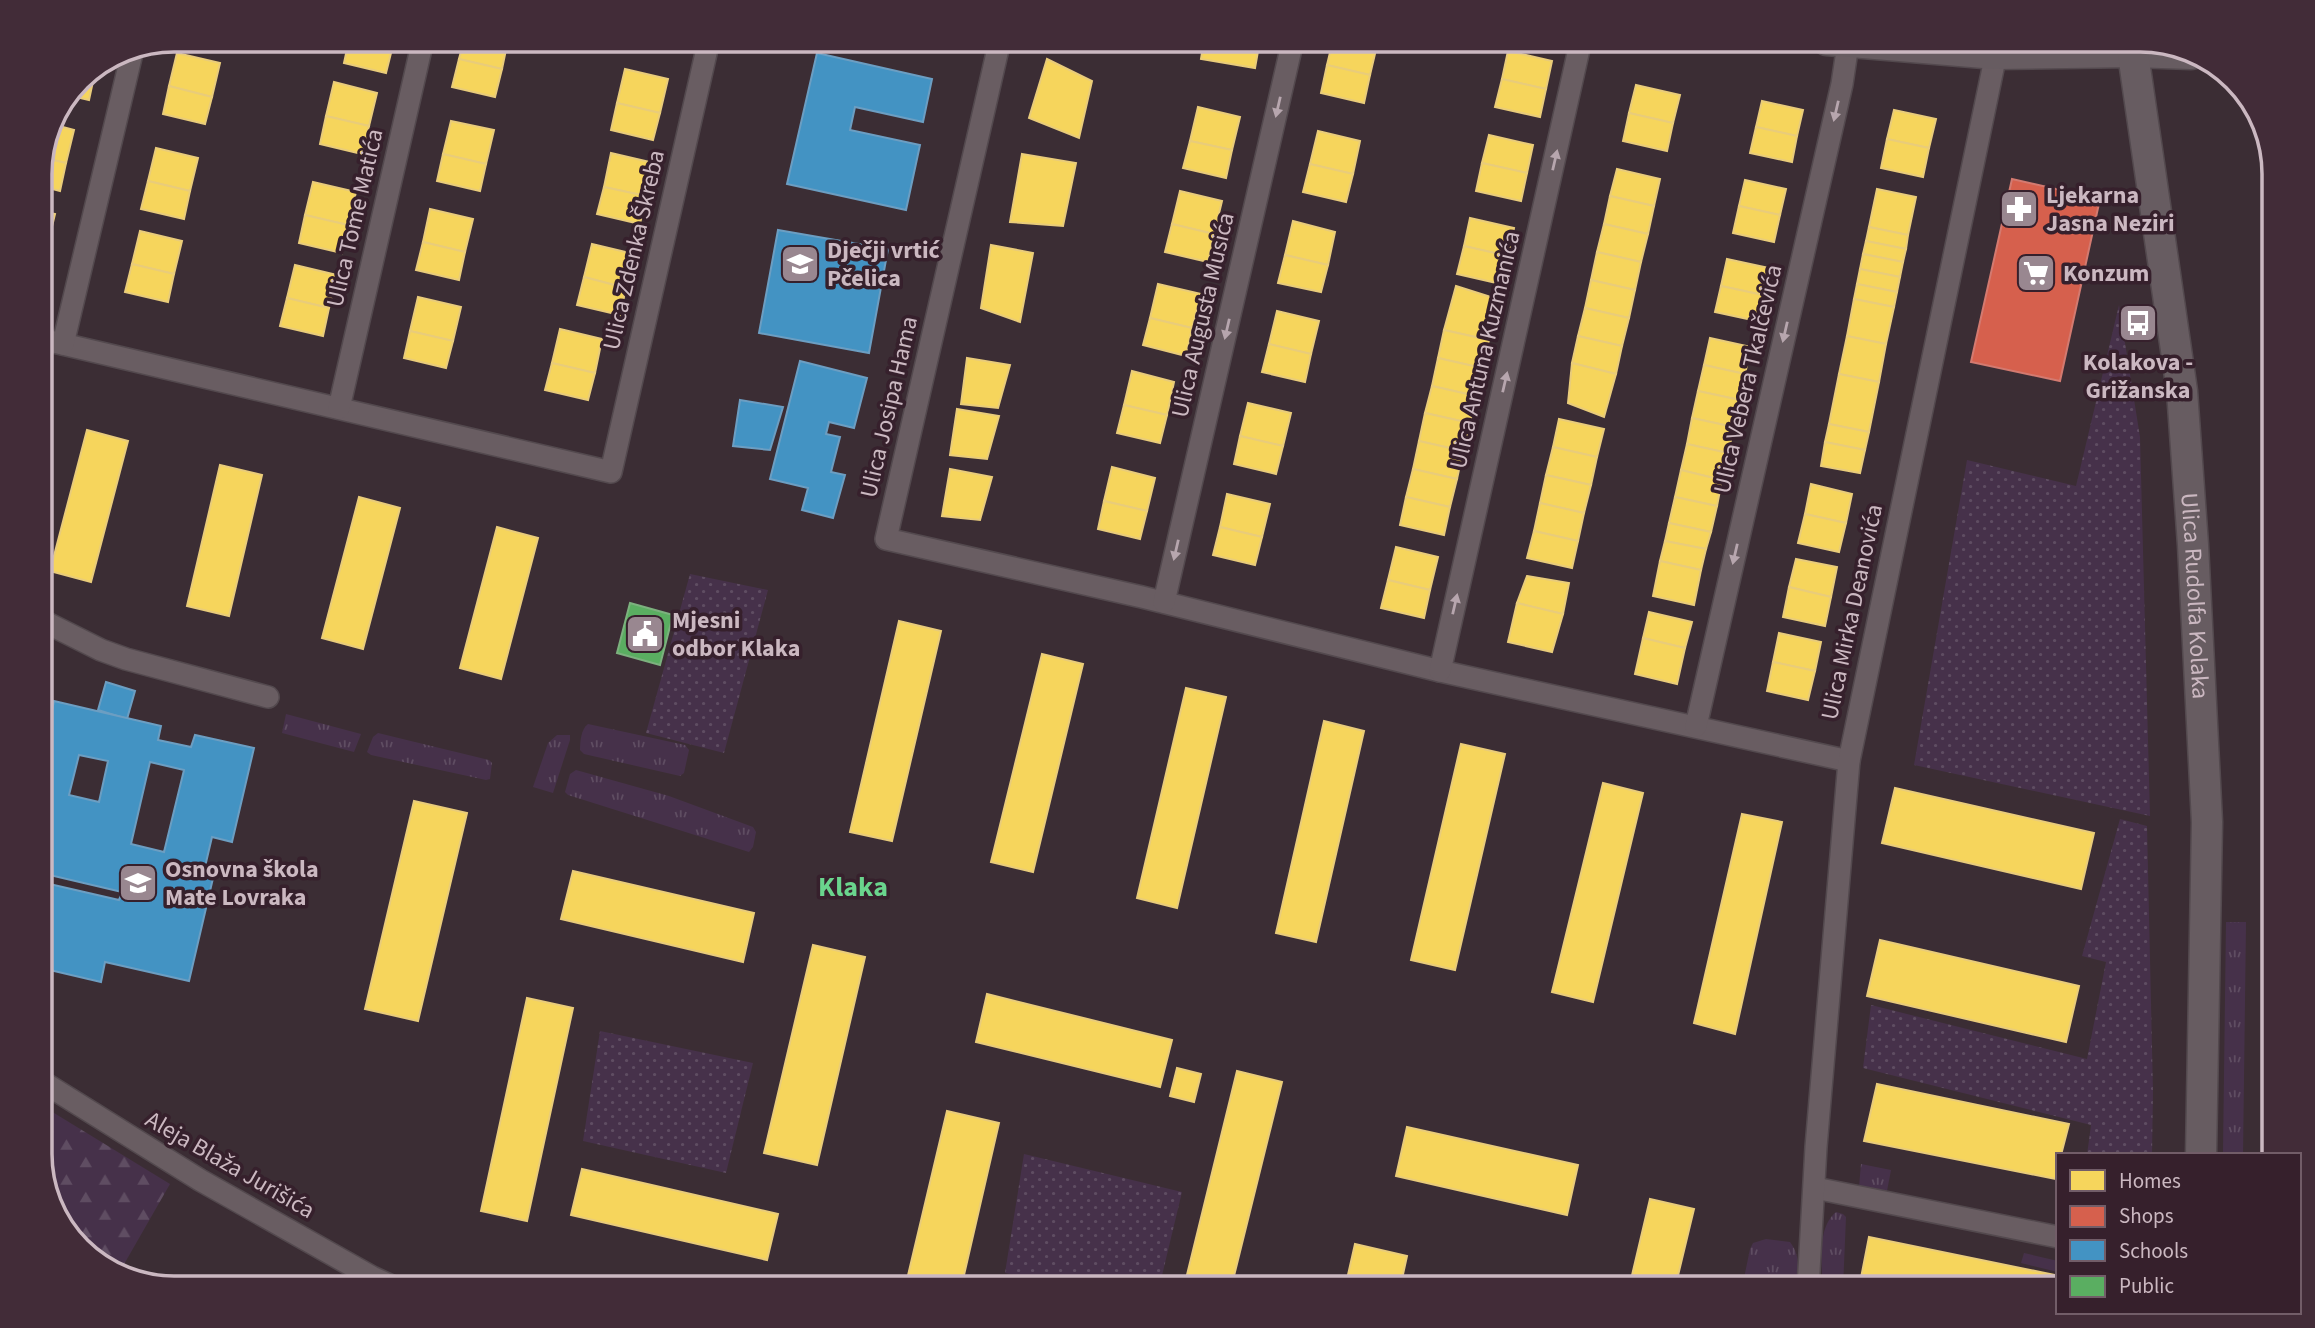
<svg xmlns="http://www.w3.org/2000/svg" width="2315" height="1328" viewBox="0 0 2315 1328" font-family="'Source Sans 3',sans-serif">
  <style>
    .grass { fill: url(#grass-tufts) }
    .forest { fill: url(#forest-firs) }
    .park { fill: url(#park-dots) }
    .homes { fill: #f6d55c; stroke: #e9cc7a; stroke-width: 2 }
    .shops { fill: #d6604d; stroke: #d37a70; stroke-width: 2 }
    .schools { fill: #4393c3; stroke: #6c9ec2; stroke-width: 2; fill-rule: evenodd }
    .public { fill: #5aae61; stroke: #7cb17e; stroke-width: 2 }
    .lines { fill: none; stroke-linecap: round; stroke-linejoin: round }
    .street-casing { stroke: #53494e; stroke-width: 24 }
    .secondary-casing { stroke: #53494e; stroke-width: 33 }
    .street { stroke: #695d62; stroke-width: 21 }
    .secondary { stroke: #675c61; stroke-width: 30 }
    .oneway { fill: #b7a6ae }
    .labels { text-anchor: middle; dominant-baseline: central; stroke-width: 7; stroke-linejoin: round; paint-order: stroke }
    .poi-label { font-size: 24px; font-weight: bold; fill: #cbb8c1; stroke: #36202c; text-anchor: start }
    .street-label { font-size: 24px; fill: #cbb8c1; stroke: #36202c }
    .quarter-label { font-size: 28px; font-weight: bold; fill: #6ad48d; stroke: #36202c }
    .rim { fill: none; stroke: #cbb8c1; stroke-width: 3.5 }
  </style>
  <defs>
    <pattern id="grass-tufts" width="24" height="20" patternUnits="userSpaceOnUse" patternTransform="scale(1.75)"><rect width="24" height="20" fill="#46314a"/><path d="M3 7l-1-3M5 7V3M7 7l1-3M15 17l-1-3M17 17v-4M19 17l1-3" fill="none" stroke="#5f4d62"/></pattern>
    <pattern id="forest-firs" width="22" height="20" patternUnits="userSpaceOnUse" patternTransform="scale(1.75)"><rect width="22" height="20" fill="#46314a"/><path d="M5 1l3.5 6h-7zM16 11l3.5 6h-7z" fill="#5f4d62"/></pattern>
    <pattern id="park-dots" width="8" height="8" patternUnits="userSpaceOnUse" patternTransform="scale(1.75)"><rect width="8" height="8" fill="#46314a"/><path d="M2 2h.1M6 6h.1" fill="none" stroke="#5f4d62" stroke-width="1.8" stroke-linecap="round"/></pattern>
  </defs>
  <rect width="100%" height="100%" fill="#3b2d34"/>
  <!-- grass -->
  <g class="grass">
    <polygon points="286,714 361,734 354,752 282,733"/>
    <path d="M588,724l97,21 4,5 -5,23 -4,3 -96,-22 -4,-4c0,-8 1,-21 8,-26z"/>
    <polygon points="378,733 489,760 492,763 490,779 486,780 371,755 367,752 373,737"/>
    <polygon points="557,735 570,735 570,740 553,793 533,787 548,743"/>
    <polygon points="576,770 669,796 753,827 756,832 753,847 749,852 568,795 565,792 570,774"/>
    <polygon points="2226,922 2246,922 2243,1155 2223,1155"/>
    <polygon points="1861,1164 1891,1170 1887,1191 1881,1193 1859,1187"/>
    <path d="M1836,1212l7,2 3,3 -3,71h-21c1,-25 -6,-59 14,-76z"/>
    <path d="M1766,1239l24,3c11,14 8,29 7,46h-55l8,-39 3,-6z"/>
    <polygon points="2024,1253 2058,1261 2058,1272 2021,1263"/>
  </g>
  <!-- forest -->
  <polygon class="forest" points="41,1105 170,1184 119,1273 108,1270 58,1221 41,1162"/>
  <!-- park -->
  <g class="park">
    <polygon points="2119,305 2140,437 2150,816 1914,765 1967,460 2076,486"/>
    <polygon points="690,574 768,590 724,753 646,733"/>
    <polygon points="2120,819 2147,826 2153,1092 2152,1155 2087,1155 2091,1125 1863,1068 1871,1005 2087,1059 2106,962 2082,956"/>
    <polygon points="600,1031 753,1063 726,1173 583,1141"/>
    <polygon points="1024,1154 1182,1192 1159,1288 1075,1288 1005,1273"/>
  </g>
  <!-- homes -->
  <g class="homes">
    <polygon points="349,40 372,40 393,45 386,73 344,63"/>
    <polygon points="464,40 508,40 502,69 459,59"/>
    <polygon points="635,40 676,40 674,50"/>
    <polygon points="1067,40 1098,40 1096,51"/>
    <polygon points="1204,40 1260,40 1255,68 1201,59"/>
    <polygon points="1333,40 1378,41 1370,75 1327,65"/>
    <polygon points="1508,51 1552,61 1546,89 1502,79"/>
    <polygon points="177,53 220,63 212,97 169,86"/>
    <polygon points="459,59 502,69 495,97 452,87"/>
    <polygon points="1047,59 1092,81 1079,138 1029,118"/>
    <polygon points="1327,65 1370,75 1364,103 1321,93"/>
    <polygon points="625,69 668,79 660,113 617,103"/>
    <polygon points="92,71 95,72 89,100 72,96 80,79"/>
    <polygon points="1502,79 1546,89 1540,117 1495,107"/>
    <polygon points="334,82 377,93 369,126 326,116"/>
    <polygon points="1636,85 1680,95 1673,123 1629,113"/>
    <polygon points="169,86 212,97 205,124 163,114"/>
    <polygon points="1762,101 1803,110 1797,136 1756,127"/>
    <polygon points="617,103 660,113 653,140 611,130"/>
    <polygon points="1198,107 1240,117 1232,150 1190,141"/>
    <polygon points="1894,110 1936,119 1929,148 1887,139"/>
    <polygon points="1629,113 1673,123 1667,151 1623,141"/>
    <polygon points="326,116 369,126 362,154 320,144"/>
    <polygon points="451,121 494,130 486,164 443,154"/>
    <polygon points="59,126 74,130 66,163 44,158"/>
    <polygon points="1756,127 1797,136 1792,162 1750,153"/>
    <polygon points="1318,131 1360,141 1353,174 1310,164"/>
    <polygon points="1489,135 1533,145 1527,173 1482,163"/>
    <polygon points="1887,139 1929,148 1923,177 1881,168"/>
    <polygon points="1190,141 1232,150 1226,178 1183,168"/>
    <polygon points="156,148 198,158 190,191 148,181"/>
    <polygon points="611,153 654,163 646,196 604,187"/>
    <polygon points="443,154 486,164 480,191 437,181"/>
    <polygon points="1022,154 1076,163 1063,226 1010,222"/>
    <polygon points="44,158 66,163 60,191 41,186 41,166"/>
    <polygon points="1482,163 1527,173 1521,201 1476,191"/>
    <polygon points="1310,164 1353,174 1346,202 1303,192"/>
    <polygon points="1617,169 1660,179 1654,206 1610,196"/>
    <polygon points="1745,180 1786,189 1780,215 1739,206"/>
    <polygon points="148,181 190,191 184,219 141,209"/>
    <polygon points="313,182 356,192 348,225 305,215"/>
    <polygon points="604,187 646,196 640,224 597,214"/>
    <polygon points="1877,189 1916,197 1908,235 1869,227"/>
    <polygon points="1180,191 1222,201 1214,234 1172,224"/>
    <polygon points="1610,196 1654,206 1648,234 1604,224"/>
    <polygon points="1739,206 1780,215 1774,242 1733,233"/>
    <polygon points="430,209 473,219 465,252 423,242"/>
    <polygon points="41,211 55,214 47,247 41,246"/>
    <polygon points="305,215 348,225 342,253 299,243"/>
    <polygon points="1470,218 1514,228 1508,256 1464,246"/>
    <polygon points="1293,221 1335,232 1328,265 1285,255"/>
    <polygon points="1172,224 1214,234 1208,262 1165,252"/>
    <polygon points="1604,224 1648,234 1641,262 1597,252"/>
    <polygon points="1869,227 1908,235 1906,249 1866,241"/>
    <polygon points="140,231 182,241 174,274 132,264"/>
    <polygon points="1866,241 1906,249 1903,262 1863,254"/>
    <polygon points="423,242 465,252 459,280 416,270"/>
    <polygon points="592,244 634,254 626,288 584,277"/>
    <polygon points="991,245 1033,253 1020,322 981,308"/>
    <polygon points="41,246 47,247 41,275"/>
    <polygon points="1464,246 1508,256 1501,284 1457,274"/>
    <polygon points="1597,252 1641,262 1635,290 1591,280"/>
    <polygon points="1863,254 1903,262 1900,277 1860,269"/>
    <polygon points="1285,255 1328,265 1321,292 1278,283"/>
    <polygon points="1727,259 1769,268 1763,295 1721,286"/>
    <polygon points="132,264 174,274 168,302 125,292"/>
    <polygon points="295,265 337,275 329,308 287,298"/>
    <polygon points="1860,269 1900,277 1897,292 1857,284"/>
    <polygon points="584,277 626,288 620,315 577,305"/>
    <polygon points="1591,280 1635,290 1629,318 1585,308"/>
    <polygon points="1158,284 1201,294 1192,328 1150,318"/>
    <polygon points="1857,284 1897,292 1894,307 1854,299"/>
    <polygon points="1456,286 1497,299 1489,340 1444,330"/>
    <polygon points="1721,286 1763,295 1757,321 1715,312"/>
    <polygon points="418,297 461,307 453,341 410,331"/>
    <polygon points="287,298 329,308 323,336 280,326"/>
    <polygon points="1854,299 1894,307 1886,344 1847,336"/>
    <polygon points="1585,308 1629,318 1622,346 1578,336"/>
    <polygon points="1277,311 1319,321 1311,354 1269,344"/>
    <polygon points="1150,318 1192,328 1186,356 1143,345"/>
    <polygon points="560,329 602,339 595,373 552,363"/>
    <polygon points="1444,330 1489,340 1482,368 1438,358"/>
    <polygon points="410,331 453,341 446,368 404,358"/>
    <polygon points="1578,336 1622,346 1616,374 1572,363"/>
    <polygon points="1847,336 1886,344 1879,382 1839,374"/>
    <polygon points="1710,338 1751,347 1745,374 1704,365"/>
    <polygon points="1269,344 1311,354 1305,382 1262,372"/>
    <polygon points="967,358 1010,365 998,408 961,404"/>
    <polygon points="1438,358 1482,368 1476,396 1432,386"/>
    <polygon points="552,363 595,373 588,400 545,390"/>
    <polygon points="1572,363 1616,374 1604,417 1568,403"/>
    <polygon points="1704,365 1745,374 1740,400 1698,391"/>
    <polygon points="1132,371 1174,382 1167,415 1124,405"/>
    <polygon points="1839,374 1879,382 1869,432 1829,424"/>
    <polygon points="1432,386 1476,396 1470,423 1425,413"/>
    <polygon points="1698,391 1740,400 1734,427 1692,418"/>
    <polygon points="1248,403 1291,413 1283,446 1240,436"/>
    <polygon points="1124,405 1167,415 1160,443 1117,433"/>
    <polygon points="957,409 999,416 987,459 950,455"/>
    <polygon points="1425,413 1470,423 1463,451 1419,441"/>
    <polygon points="1692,418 1734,427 1728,453 1687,444"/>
    <polygon points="1559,419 1604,429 1597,457 1553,447"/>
    <polygon points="1829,424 1869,432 1865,450 1825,442"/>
    <polygon points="87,430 128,441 91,582 50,571"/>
    <polygon points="1240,436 1283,446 1276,474 1234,464"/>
    <polygon points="1419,441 1463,451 1457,479 1413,469"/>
    <polygon points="1825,442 1865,450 1860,473 1821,466"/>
    <polygon points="1687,444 1728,453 1722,480 1681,470"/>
    <polygon points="1553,447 1597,457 1591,485 1546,475"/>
    <polygon points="220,465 262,475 229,616 187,606"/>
    <polygon points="1112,467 1155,478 1147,511 1104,501"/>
    <polygon points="950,469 992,477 980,520 942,516"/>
    <polygon points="1413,469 1457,479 1450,507 1406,497"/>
    <polygon points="1681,470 1722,480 1717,506 1675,497"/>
    <polygon points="1546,475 1591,485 1584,513 1540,503"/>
    <polygon points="1811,484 1852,494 1846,523 1805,514"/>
    <polygon points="1227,494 1270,504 1262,537 1220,527"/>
    <polygon points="359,497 400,508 363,649 322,638"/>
    <polygon points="1406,497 1450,507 1444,535 1400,525"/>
    <polygon points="1675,497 1717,506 1711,532 1669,523"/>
    <polygon points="1104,501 1147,511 1140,539 1098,529"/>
    <polygon points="1540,503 1584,513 1578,541 1534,531"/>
    <polygon points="1805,514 1846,523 1839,552 1798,543"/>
    <polygon points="1669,523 1711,532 1706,549 1665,541"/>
    <polygon points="497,527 538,538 501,679 460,668"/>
    <polygon points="1220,527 1262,537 1255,565 1213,555"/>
    <polygon points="1534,531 1578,541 1572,568 1527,558"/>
    <polygon points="1665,541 1706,549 1701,570 1660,561"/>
    <polygon points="1396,547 1438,557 1430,590 1388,580"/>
    <polygon points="1796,559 1837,567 1831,597 1789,587"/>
    <polygon points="1660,561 1701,570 1694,605 1653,596"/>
    <polygon points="1527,576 1569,583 1563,614 1517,603"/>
    <polygon points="1388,580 1430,590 1424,618 1381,608"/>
    <polygon points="1789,587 1831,597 1825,626 1783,617"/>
    <polygon points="1517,603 1563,614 1552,652 1508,642"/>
    <polygon points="1649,612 1692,622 1685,648 1643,638"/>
    <polygon points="899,621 941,631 892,841 850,832"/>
    <polygon points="1779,633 1821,642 1815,671 1773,662"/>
    <polygon points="1643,638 1685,648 1677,684 1635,674"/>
    <polygon points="1042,654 1083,664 1033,872 991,862"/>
    <polygon points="1773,662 1815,671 1808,700 1767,691"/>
    <polygon points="1186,688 1226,697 1177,908 1137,898"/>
    <polygon points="1324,721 1364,731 1316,942 1276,933"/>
    <polygon points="1461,744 1505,754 1455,970 1411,960"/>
    <polygon points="1603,783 1643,793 1593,1002 1552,992"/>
    <polygon points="1895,788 2094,833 2081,889 1882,843"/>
    <polygon points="414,801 467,813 418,1021 365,1009"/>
    <polygon points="1742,814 1782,822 1735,1034 1694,1023"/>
    <polygon points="573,871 754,913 743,962 561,919"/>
    <polygon points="1880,940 2079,986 2066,1042 1867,996"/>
    <polygon points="813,945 865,957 817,1165 764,1153"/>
    <polygon points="987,994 1172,1040 1160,1087 976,1042"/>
    <polygon points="527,998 573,1008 527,1221 481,1211"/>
    <polygon points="1177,1068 1201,1074 1194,1102 1170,1096"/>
    <polygon points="1237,1071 1282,1082 1231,1288 1205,1288 1185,1283"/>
    <polygon points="1877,1084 2069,1124 2061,1155 2058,1155 2056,1179 1864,1141"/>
    <polygon points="947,1111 999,1123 961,1288 905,1288"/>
    <polygon points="1407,1127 1578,1165 1567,1215 1396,1176"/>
    <polygon points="582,1169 778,1214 767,1260 571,1215"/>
    <polygon points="1650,1199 1694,1209 1675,1288 1629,1288"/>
    <polygon points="1869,1237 2055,1275 2053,1288 1859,1288"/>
    <polygon points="1355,1244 1407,1256 1400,1288 1345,1288"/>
  </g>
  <!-- shops -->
  <polygon class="shops" points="2012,179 2100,199 2060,381 1971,362"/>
  <!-- schools -->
  <g class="schools">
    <polygon points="817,53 932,79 923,122 855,107 850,130 920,145 906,210 787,184"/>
    <polygon points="778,230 888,249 869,353 759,333"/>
    <polygon points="800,361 867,378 854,428 829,422 826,434 840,437 831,472 845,475 833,518 802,510 808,488 770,479"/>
    <polygon points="740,400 783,407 770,450 733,446"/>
    <polygon points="106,682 135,691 127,719 98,710"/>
    <path d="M54,701l107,25 -3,14 33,7 4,-12 59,13 -22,94 -20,-5 -8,34 10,3 -25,107 -84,-19 -4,20 -60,-14v-86l78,18 3,-8 -81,-19v-119l4,-17 -4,-1v-15l8,2zM79,755l29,6 -9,41 -30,-7zM150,762l34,8 -20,82 -33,-8z"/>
  </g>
  <!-- public -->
  <polygon class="public" points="630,603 673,615 660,665 617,653"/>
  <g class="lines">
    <!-- street casing -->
    <g class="street-casing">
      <g id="street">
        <polyline points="1000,40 886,539 1142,597 1440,671 1849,761"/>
        <polyline points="41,339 611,472 709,40"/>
        <polyline points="63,344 133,49"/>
        <polyline points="339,408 423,40"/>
        <polyline points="1164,602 1293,40"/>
        <polyline points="41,620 101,650 126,659 268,697"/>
        <polyline points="1440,671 1581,40"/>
        <polyline points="1696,726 1842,84 1848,44"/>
        <polyline points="41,1081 200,1180 372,1277 396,1288"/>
        <polyline points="1815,1188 2058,1237"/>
        <polyline points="1808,1288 1816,1147 1849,761 1996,54"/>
      </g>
    </g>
    <!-- secondary casing -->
    <g class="secondary-casing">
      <g id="secondary">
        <polyline points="1827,40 1996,54 2133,52 2191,54"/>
        <path id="s1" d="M2131,40l51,351 11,154 14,277 -6,333"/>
      </g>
    </g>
    <!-- street -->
    <use href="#street" class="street"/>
    <!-- secondary -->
    <use href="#secondary" class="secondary"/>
  </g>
  <!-- one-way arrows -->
  <defs><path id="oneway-solid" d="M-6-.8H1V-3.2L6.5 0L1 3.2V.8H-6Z" transform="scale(1.75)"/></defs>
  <g class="oneway">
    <use href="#oneway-solid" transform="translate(1278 107) rotate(103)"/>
    <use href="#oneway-solid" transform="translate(1836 111) rotate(103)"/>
    <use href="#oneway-solid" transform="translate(1555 160) rotate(-77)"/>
    <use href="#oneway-solid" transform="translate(1227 329) rotate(103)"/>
    <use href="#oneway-solid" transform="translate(1785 332) rotate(103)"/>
    <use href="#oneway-solid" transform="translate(1505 382) rotate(-77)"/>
    <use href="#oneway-solid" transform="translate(1176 550) rotate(103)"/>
    <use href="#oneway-solid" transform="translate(1735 554) rotate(103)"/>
    <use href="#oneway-solid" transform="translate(1455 604) rotate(-77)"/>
  </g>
  <!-- icons -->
  <defs>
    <g id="pharmacy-square" transform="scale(2.0125)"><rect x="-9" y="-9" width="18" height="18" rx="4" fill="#998790" stroke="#36202c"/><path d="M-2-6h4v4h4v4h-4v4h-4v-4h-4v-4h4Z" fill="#fff"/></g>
    <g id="school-square" transform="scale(2.0125)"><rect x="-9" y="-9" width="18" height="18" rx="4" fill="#998790" stroke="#36202c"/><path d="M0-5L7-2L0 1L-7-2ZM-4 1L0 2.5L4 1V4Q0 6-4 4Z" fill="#fff"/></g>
    <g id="supermarket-square" transform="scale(2.0125)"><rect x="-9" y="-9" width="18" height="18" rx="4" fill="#998790" stroke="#36202c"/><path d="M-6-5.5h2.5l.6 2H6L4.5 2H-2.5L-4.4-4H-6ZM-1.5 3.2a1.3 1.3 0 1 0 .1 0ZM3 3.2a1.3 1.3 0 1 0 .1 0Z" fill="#fff"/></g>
    <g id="bus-square" transform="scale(2.0125)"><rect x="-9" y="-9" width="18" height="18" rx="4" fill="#998790" stroke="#36202c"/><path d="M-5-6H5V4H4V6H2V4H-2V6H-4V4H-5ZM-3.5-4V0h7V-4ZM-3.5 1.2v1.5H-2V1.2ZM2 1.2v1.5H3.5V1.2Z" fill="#fff"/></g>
    <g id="civic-square" transform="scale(2.0125)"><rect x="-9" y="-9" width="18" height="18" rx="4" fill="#998790" stroke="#36202c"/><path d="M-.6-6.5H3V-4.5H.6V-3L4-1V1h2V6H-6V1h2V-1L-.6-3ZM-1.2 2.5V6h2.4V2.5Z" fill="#fff"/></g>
  </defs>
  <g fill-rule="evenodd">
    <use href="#pharmacy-square" x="2019" y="209"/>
    <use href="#school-square" x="800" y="264"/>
    <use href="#supermarket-square" x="2036" y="273"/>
    <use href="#bus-square" x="2138" y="323"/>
    <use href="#civic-square" x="645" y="634"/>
    <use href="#school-square" x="138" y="883"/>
  </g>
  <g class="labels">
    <!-- poi labels -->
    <g class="poi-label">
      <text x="2046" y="195">Ljekarna<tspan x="2046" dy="28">Jasna Neziri</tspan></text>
      <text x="827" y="250">Dječji vrtić<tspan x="827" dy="28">Pčelica</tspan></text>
      <text x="2063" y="273">Konzum</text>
      <text x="2138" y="362" text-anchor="middle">Kolakova -<tspan x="2138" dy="28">Grižanska</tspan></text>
      <text x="672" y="620">Mjesni<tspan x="672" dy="28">odbor Klaka</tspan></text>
      <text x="165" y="869">Osnovna škola<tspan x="165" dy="28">Mate Lovraka</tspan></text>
    </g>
    <!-- street labels -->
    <g class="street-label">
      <text transform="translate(355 218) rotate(-77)">Ulica Tome Matića</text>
      <text transform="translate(634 250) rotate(-77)">Ulica Zdenka Škreba</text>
      <text transform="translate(1203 315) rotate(-77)">Ulica Augusta Musića</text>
      <text transform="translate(1485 350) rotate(-77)">Ulica Antuna Kuzmanića</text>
      <text transform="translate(1748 379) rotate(-77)">Ulica Vebera Tkalčevića</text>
      <text transform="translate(889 407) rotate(-77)">Ulica Josipa Hama</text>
      <text stroke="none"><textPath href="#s1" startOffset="560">Ulica Rudolfa Kolaka</textPath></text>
      <text transform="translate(1852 612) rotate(-78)">Ulica Mirka Deanovića</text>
      <text transform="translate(230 1165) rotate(30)">Aleja Blaža Jurišića</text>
    </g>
    <!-- quarter labels -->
    <g class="quarter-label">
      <text x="853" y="887">Klaka</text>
    </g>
  </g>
  <!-- crop -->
  <path d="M0 0H2315V1328H0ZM174 52H2140A122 122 0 0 1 2262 174V1154A122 122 0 0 1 2140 1276H174A122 122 0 0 1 52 1154V174A122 122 0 0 1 174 52Z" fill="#422c38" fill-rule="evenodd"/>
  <path class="rim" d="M174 52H2140A122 122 0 0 1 2262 174V1154A122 122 0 0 1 2140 1276H174A122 122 0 0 1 52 1154V174A122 122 0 0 1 174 52Z"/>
  <!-- legend -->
  <rect x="2056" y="1153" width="245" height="161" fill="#36202c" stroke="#725d68" stroke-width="2"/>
  <rect x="2070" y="1170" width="35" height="21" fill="#f6d55c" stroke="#725d68" stroke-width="2"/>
  <text x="2119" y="1188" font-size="21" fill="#cbb8c1">Homes</text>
  <rect x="2070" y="1206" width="35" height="21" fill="#d6604d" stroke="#725d68" stroke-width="2"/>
  <text x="2119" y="1223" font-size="21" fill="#cbb8c1">Shops</text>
  <rect x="2070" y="1240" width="35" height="21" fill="#4393c3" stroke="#725d68" stroke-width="2"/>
  <text x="2119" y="1258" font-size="21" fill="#cbb8c1">Schools</text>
  <rect x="2070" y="1276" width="35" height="21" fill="#5aae61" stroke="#725d68" stroke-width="2"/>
  <text x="2119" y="1293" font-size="21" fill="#cbb8c1">Public</text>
</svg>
